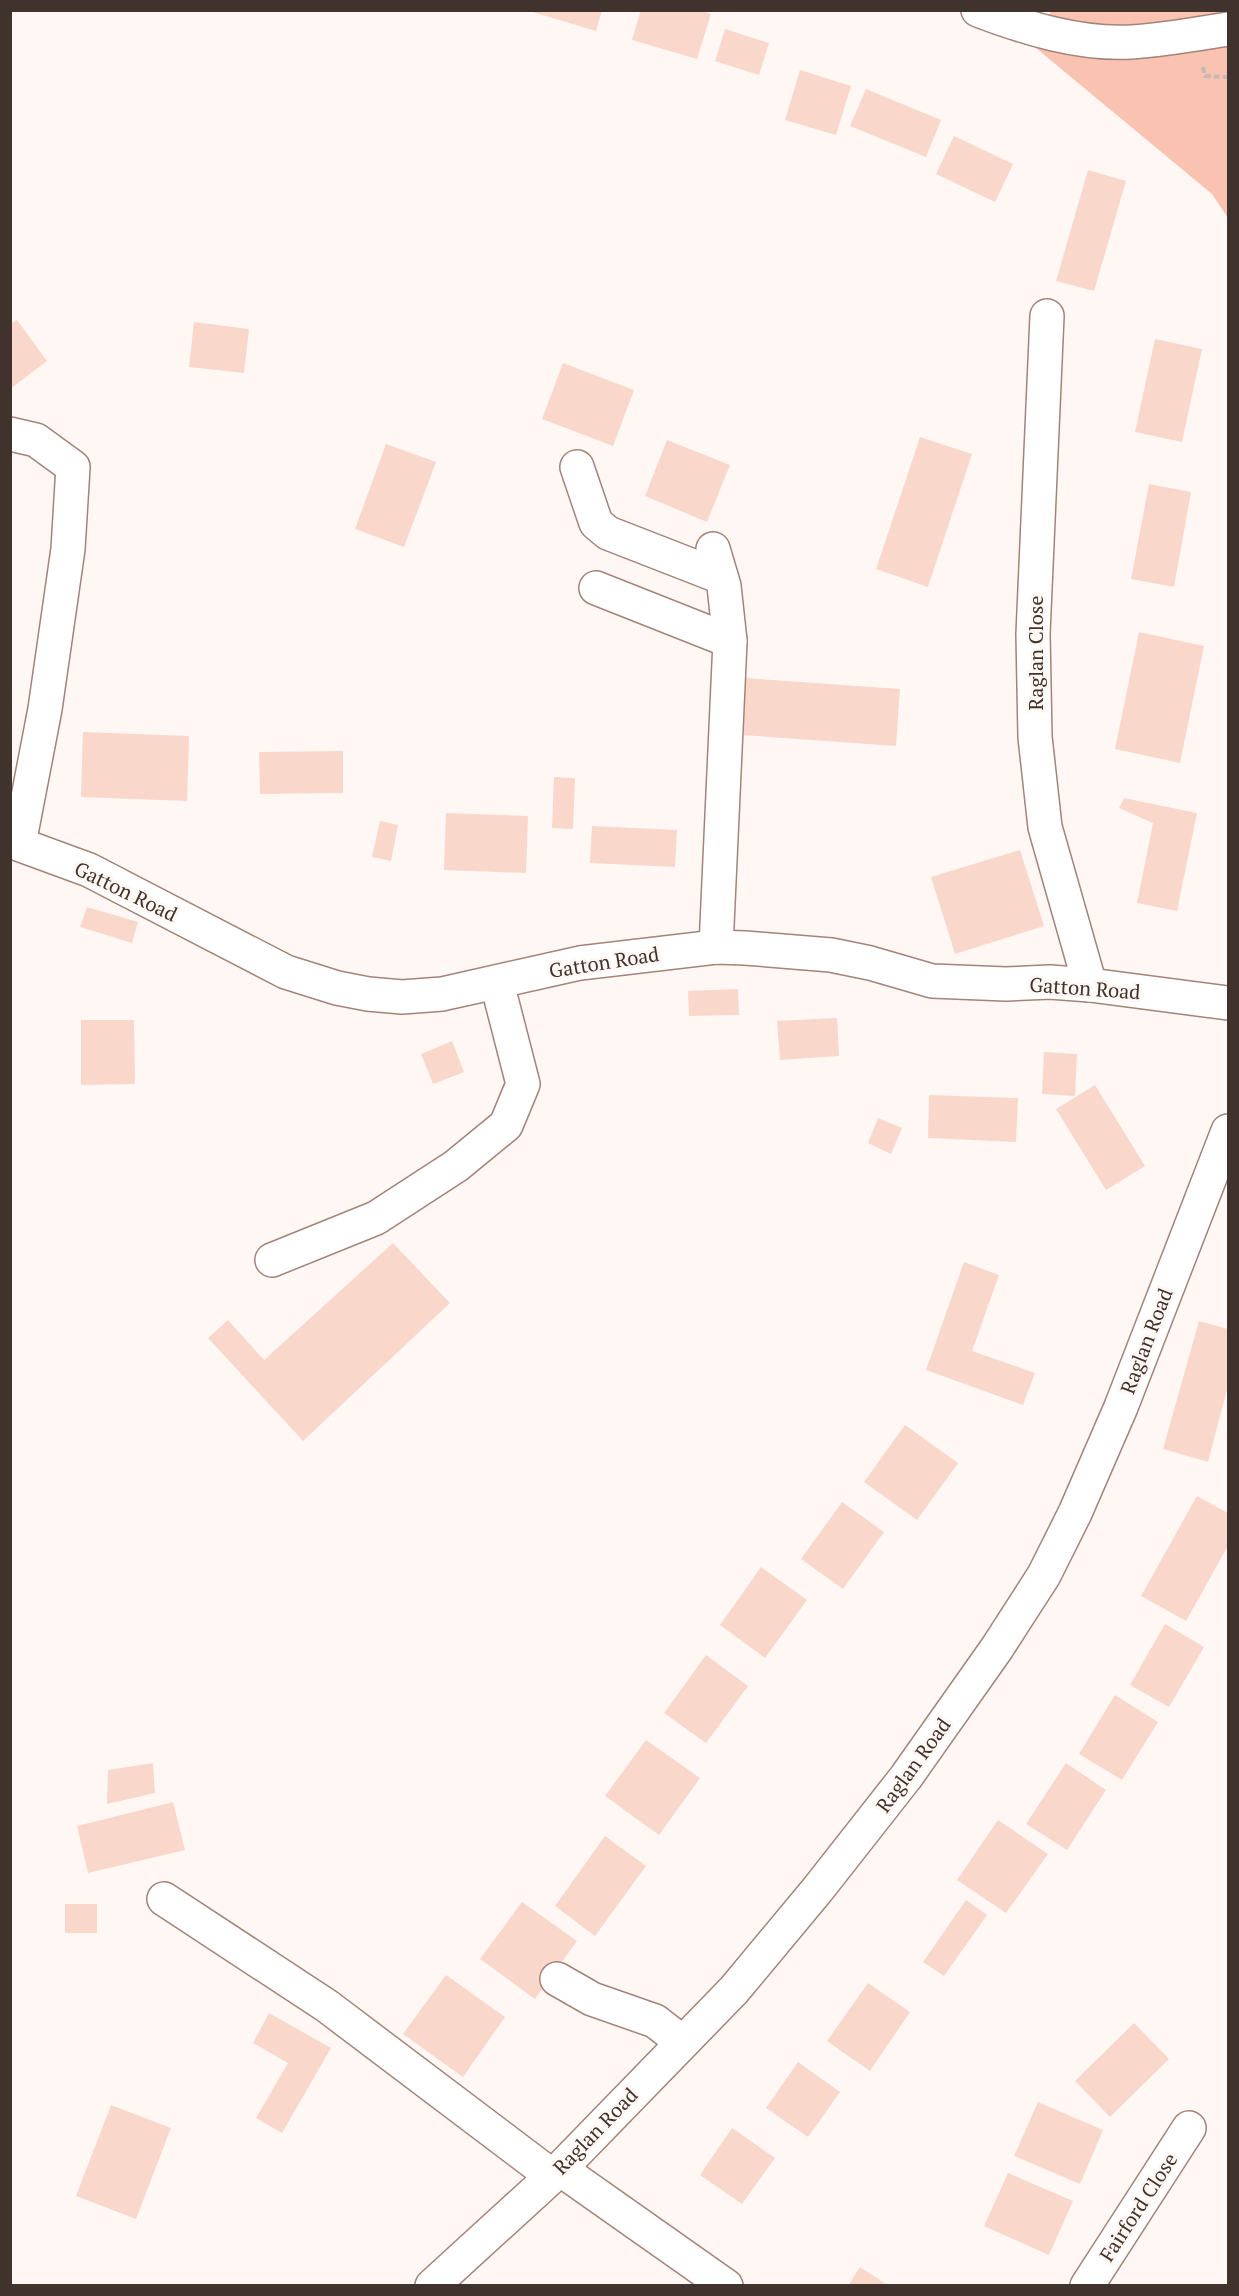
<svg xmlns="http://www.w3.org/2000/svg" width="1239" height="2296" viewBox="0 0 1239 2296" font-family="'PT Serif',serif">
  <style>
    .green { fill: #fac2b0 }
    .building { fill: #fad7cb }
    .lines { fill: none; stroke-linecap: round; stroke-linejoin: round }
    .minor-casing { stroke: #a48379; stroke-width: 36 }
    .path { stroke: #c3bab6; stroke-width: 4; stroke-dasharray: 6 3; stroke-linecap: butt }
    .minor { stroke: #fff; stroke-width: 33 }
    .labels { text-anchor: middle; dominant-baseline: central; stroke-width: 6; stroke-linejoin: round; paint-order: stroke }
    .street-label { font-size: 20px; fill: #40332e; stroke: #fef7f4 }
  </style>
  <rect width="100%" height="100%" fill="#fef7f4"/>
  <!-- green -->
  <polygon class="green" points="1051,11 1228,11 1228,218 1212,194 1036,48"/>
  <!-- building -->
  <g class="building">
    <polygon points="526,10 602,10 596,31"/>
    <polygon points="641,10 700,10 711,14 697,59 632,40"/>
    <polygon points="725,29 769,43 759,75 715,61"/>
    <polygon points="800,70 851,86 836,135 785,120"/>
    <polygon points="866,89 941,120 926,157 850,126"/>
    <polygon points="954,136 1013,164 995,202 936,174"/>
    <polygon points="1088,170 1126,181 1094,291 1056,281"/>
    <polygon points="17,320 47,361 10,389 10,324"/>
    <polygon points="194,322 249,329 244,373 189,367"/>
    <polygon points="1155,339 1202,349 1182,442 1135,432"/>
    <polygon points="563,363 634,390 613,446 542,419"/>
    <polygon points="920,437 972,454 928,587 876,569"/>
    <polygon points="667,440 730,465 707,522 645,496"/>
    <polygon points="386,444 436,462 404,547 355,529"/>
    <polygon points="1149,484 1191,492 1174,587 1131,579"/>
    <polygon points="1139,632 1204,646 1180,763 1115,749"/>
    <polygon points="746,678 900,689 896,746 742,735"/>
    <polygon points="83,732 189,736 187,801 81,797"/>
    <polygon points="343,751 343,793 260,794 259,752"/>
    <polygon points="554,777 575,778 573,829 552,828"/>
    <polygon points="1124,798 1197,813 1177,911 1137,903 1153,823 1119,808"/>
    <polygon points="446,813 528,816 526,873 444,870"/>
    <polygon points="380,821 398,825 391,861 372,857"/>
    <polygon points="592,826 677,830 675,867 590,863"/>
    <polygon points="1020,850 1044,926 955,954 931,877"/>
    <polygon points="87,907 138,922 132,943 80,927"/>
    <polygon points="738,989 739,1015 689,1016 688,991"/>
    <polygon points="837,1018 839,1056 780,1060 777,1021"/>
    <polygon points="81,1020 134,1020 135,1084 81,1085"/>
    <polygon points="452,1041 464,1072 433,1084 421,1054"/>
    <polygon points="1044,1052 1077,1054 1075,1096 1042,1094"/>
    <polygon points="1095,1085 1145,1166 1106,1190 1056,1109"/>
    <polygon points="929,1095 1018,1098 1016,1142 928,1138"/>
    <polygon points="878,1118 902,1128 891,1154 868,1143"/>
    <polygon points="393,1243 450,1303 303,1441 208,1338 228,1320 264,1360"/>
    <polygon points="964,1262 999,1275 972,1351 1035,1373 1023,1405 926,1370"/>
    <polygon points="1199,1321 1228,1329 1228,1386 1208,1462 1163,1449"/>
    <polygon points="905,1425 958,1463 917,1520 864,1482"/>
    <polygon points="1197,1496 1228,1513 1228,1546 1186,1621 1141,1596"/>
    <polygon points="842,1502 884,1532 843,1589 801,1559"/>
    <polygon points="761,1567 807,1600 765,1658 720,1625"/>
    <polygon points="1165,1624 1204,1647 1169,1707 1130,1685"/>
    <polygon points="706,1655 748,1686 706,1743 664,1713"/>
    <polygon points="1115,1695 1158,1722 1122,1780 1079,1754"/>
    <polygon points="646,1740 700,1778 659,1835 605,1796"/>
    <polygon points="153,1763 155,1793 107,1804 108,1770"/>
    <polygon points="1066,1763 1106,1790 1067,1850 1026,1824"/>
    <polygon points="173,1802 185,1850 88,1873 77,1826"/>
    <polygon points="998,1820 1048,1854 1006,1913 957,1880"/>
    <polygon points="605,1836 646,1866 595,1936 555,1906"/>
    <polygon points="966,1900 987,1915 944,1976 923,1962"/>
    <polygon points="522,1902 577,1941 535,1999 480,1959"/>
    <rect x="65" y="1904" width="32" height="29"/>
    <polygon points="446,1975 505,2017 463,2077 403,2034"/>
    <polygon points="868,1983 910,2012 870,2071 827,2041"/>
    <polygon points="269,2013 331,2048 282,2133 256,2118 288,2063 253,2043"/>
    <polygon points="1134,2023 1169,2059 1110,2117 1075,2081"/>
    <polygon points="798,2062 840,2092 808,2137 766,2108"/>
    <polygon points="1038,2102 1103,2130 1080,2184 1014,2156"/>
    <polygon points="111,2105 171,2128 136,2219 76,2196"/>
    <polygon points="732,2128 775,2158 742,2204 700,2175"/>
    <polygon points="1008,2173 1073,2201 1049,2255 984,2226"/>
    <polygon points="860,2267 889,2286 848,2286"/>
  </g>
  <g class="lines">
    <!-- minor casing -->
    <g class="minor-casing">
      <g id="minor">
        <path d="M978,10c47,18 102,35 154,32 32,-2 65,-8 96,-13"/>
        <polyline points="1047,316 1033,634 1035,737 1045,827 1090,985"/>
        <polyline points="10,434 36,440 73,467 68,549 45,709 19,844"/>
        <polyline points="577,467 596,523 608,533 721,577"/>
        <polyline points="713,549 724,586 730,641"/>
        <polyline points="596,588 730,641 716,947"/>
        <polyline points="10,841 89,870 286,972 337,988 368,994 402,997 442,994 580,963 716,947 745,948 831,955 870,963 932,981 1006,984 1050,982 1090,985 1228,1003"/>
        <polyline points="272,1260 376,1218 456,1166 506,1125 523,1084 497,983"/>
        <polyline points="164,1899 327,2006 552,2176"/>
        <polyline points="557,1979 592,1999 655,2021 682,2042"/>
        <polyline points="560,2169 726,2286"/>
        <polyline points="432,2286 560,2169 734,1990 818,1889 906,1777 997,1648 1044,1575 1075,1513 1121,1407 1228,1131"/>
        <polyline points="1087,2286 1189,2128"/>
      </g>
    </g>
    <!-- path -->
    <polyline class="path" points="1203,67 1205,76 1228,77"/>
    <!-- minor -->
    <use href="#minor" class="minor"/>
  </g>
  <g class="labels">
    <!-- street labels -->
    <g class="street-label">
      <text transform="translate(1035 653) rotate(-90)">Raglan Close</text>
      <text transform="translate(126 891) rotate(26)">Gatton Road</text>
      <text transform="translate(604 962) rotate(-9)">Gatton Road</text>
      <text transform="translate(1085 988) rotate(4)">Gatton Road</text>
      <text transform="translate(1146 1341) rotate(-69)">Raglan Road</text>
      <text transform="translate(913 1765) rotate(-54)">Raglan Road</text>
      <text transform="translate(595 2131) rotate(-46)">Raglan Road</text>
      <text transform="translate(1138 2207) rotate(-57)">Fairford Close</text>
    </g>
  </g>
  <!-- border -->
  <rect width="1239" height="2296" fill="none" stroke="#40332e" stroke-width="24"/>
</svg>
